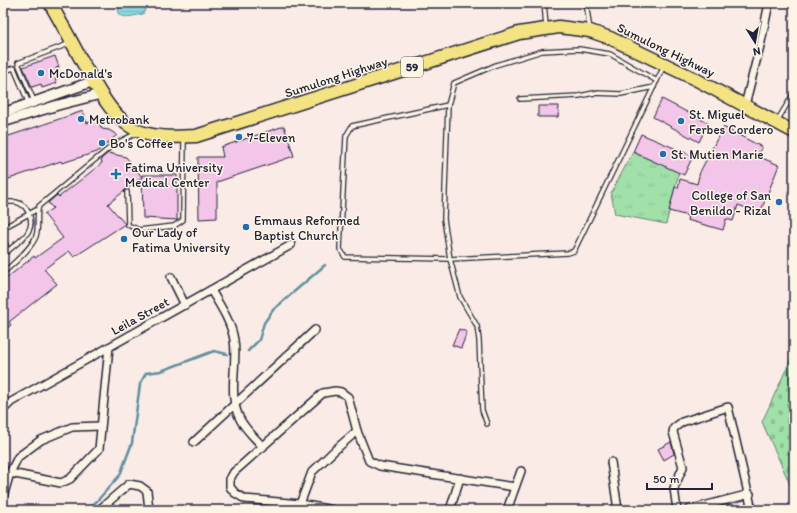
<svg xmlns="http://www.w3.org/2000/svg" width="797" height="513" viewBox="0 0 797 513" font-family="Itim,sans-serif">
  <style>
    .grass { fill: url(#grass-tufts); stroke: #628172 }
    .cemetery { fill: url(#cemetery-stones); stroke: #628172 }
    .water { fill: url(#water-rules); stroke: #5f909f }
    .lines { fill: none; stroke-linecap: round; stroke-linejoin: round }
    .stream { stroke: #5f909f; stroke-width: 2.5 }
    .building { fill: #f2c5e9; stroke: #22223b }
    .service-casing { stroke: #22223b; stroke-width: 6 }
    .minor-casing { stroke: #22223b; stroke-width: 10 }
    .tertiary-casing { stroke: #22223b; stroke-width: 12 }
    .primary-casing { stroke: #22223b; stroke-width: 15 }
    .service { stroke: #fcf5e5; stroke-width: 3.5 }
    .minor { stroke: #fcf5e5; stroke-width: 7 }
    .tertiary { stroke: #fcf5e5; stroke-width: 9 }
    .primary { stroke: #f4e382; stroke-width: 12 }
    .poi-dot { fill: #1f6fb2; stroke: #fcf5e5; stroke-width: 1.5 }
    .labels { text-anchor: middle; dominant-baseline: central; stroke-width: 3; stroke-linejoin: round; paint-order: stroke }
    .shield { fill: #fcf5e5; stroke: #63616e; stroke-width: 1 }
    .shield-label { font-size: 12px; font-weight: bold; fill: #22223b }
    .street-label { font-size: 13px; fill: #22223b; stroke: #fcf5e5 }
    .poi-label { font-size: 13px; fill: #22223b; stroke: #fcf5e5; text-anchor: start }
  </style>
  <defs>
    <pattern id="grass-tufts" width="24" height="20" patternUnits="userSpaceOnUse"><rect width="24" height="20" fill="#a1e0a9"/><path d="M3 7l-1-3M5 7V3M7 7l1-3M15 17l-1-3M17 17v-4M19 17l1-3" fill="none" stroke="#8ac092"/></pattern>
    <pattern id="cemetery-stones" width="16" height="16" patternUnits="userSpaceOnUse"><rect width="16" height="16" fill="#a1e0a9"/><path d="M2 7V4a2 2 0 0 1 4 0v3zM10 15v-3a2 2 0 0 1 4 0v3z" fill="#8ac092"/></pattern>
    <pattern id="water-rules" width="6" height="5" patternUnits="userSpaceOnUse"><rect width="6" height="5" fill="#88d9e1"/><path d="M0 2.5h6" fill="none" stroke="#75bac2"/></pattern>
  </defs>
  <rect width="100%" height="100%" fill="#faebe6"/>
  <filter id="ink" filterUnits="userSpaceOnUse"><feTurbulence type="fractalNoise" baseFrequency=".025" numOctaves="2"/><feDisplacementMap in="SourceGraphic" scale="8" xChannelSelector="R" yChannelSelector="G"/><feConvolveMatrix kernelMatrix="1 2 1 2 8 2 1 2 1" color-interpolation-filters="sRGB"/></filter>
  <g filter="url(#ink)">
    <!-- grass -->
    <polygon class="grass" points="633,152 679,172 666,224 615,214 611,193"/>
    <!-- cemetery -->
    <polygon class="cemetery" points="794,352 794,493 762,422"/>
    <!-- water -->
    <polygon class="water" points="118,3 149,3 143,14 127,17 119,15"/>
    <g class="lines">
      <!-- stream -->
      <g class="stream">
        <polyline points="248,351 259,340 264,323 273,310 325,265"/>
        <polyline points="87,510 97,501 120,475 132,443 140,384 146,373 161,371 214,351 227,354"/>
      </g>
    </g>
    <!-- building -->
    <g class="building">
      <polygon points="55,56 59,67 56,68 59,78 55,79 57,83 42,88 41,84 32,87 23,67"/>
      <polygon points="662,99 708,123 699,142 653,117"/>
      <polygon points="538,106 559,106 558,117 538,117"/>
      <polygon points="83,111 87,123 96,119 102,129 109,130 117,135 97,152 62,163 61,161 3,181 3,138"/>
      <polygon points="284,126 294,156 217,182 217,218 199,219 198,157 223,157 221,147"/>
      <polygon points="723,127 762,147 757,156 779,165 760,213 738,205 733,221 726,219 723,230 687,220 688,216 669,211 675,187 678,188 680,179 697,184 700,172"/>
      <polygon points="641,134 693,156 684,175 633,152"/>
      <polygon points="108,153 126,157 142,177 108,204 125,224 74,257 69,251 44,269 57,284 9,322 11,325 3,331 3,281 34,256 35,258 63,238 44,214 53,208 48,203 57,195 59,197 102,163 101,159"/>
      <polygon points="142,175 177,175 177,220 143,218"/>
      <polygon points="459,329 467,332 461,348 452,345"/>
      <polygon points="671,442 674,454 664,460 658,449"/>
    </g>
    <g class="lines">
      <!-- service casing -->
      <g class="service-casing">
        <g id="service">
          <polyline points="544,3 546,26"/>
          <polyline points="586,3 590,30"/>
          <polyline points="3,71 14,68 29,104"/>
          <polyline points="520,99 579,96 594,93 621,94 654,87"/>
          <polyline points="34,101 18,63 71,43"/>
          <polyline points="448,105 352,126 346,136 340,249 345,257 450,259 568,253 574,251 664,66"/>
          <polyline points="777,121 794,93"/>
          <polyline points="127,192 128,225 139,230 174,226 183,220 184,140"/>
          <path d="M3,202c4,0 9,0 13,0 12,3 19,19 12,30 -3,6 -15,14 -20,19l-5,-13"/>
          <polyline points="3,228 38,209"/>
          <path d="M3,273c10,-9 33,-28 34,-41 1,-8 0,-16 1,-23l1,-3 74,-61 24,-12"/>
          <polyline points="487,424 482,410 479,340 477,326 460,297 450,259 444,219 448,105 454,83 496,65 542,51 579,49 610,54 657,81"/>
        </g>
      </g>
      <!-- minor casing -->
      <g class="minor-casing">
        <g id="minor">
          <polyline points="745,105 761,42 769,3"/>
          <polyline points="171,277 185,305"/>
          <path d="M211,290c9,16 20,31 23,50 4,25 -7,54 6,79 4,9 16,20 23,28"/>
          <polyline points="3,410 11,402 291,245"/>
          <polyline points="194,442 315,330"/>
          <polyline points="611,462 618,510"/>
          <polyline points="10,473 61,483 70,479 99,449 109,347"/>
          <polyline points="3,497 10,473 18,457 41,440 72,427 100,426"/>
          <polyline points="99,510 129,484 140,486 147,491 149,510"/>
          <polyline points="299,510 300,504 312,472 335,450 357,431"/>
          <polyline points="333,510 300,504 245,499 235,493 230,487 230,479 234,472 323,393 335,391 341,392 348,397 357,431 369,461 380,466 515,487"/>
          <polyline points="450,510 460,478"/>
          <polyline points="507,510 521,471"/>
          <polyline points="677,510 674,488 683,467 673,432 674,428 682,422 728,407 752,510"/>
          <polyline points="688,510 750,494"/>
        </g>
      </g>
      <!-- tertiary casing -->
      <g class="tertiary-casing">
        <g id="tertiary">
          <polyline points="3,113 94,81"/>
          <polyline points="3,122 58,105 101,94"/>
        </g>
      </g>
      <!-- primary casing -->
      <g class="primary-casing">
        <path id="primary" d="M50,3c12,21 23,41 34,62 14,24 29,56 57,67 17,6 36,5 55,4l323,-103 40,-6 31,4 20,7 85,41 99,53"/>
      </g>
      <!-- service -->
      <use href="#service" class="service"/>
      <!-- minor -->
      <use href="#minor" class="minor"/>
      <!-- tertiary -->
      <use href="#tertiary" class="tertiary"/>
      <!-- primary -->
      <use href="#primary" class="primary"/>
    </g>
  </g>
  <!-- markers -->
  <g class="poi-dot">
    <circle cx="41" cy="73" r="4"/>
    <circle cx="81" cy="119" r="4"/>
    <circle cx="681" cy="121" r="4"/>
    <circle cx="239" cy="137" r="4"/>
    <circle cx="102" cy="143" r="4"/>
    <circle cx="663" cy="154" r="4"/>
    <path d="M114 168h4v4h4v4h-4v4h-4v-4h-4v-4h4z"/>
    <circle cx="779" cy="202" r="4"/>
    <circle cx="246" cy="227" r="4"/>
    <circle cx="124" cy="239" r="4"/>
  </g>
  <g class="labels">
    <!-- shield labels -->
    <rect class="shield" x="401" y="57" width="22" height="20" rx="3"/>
    <g class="shield-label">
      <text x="412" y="67">59</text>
    </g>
    <!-- street labels -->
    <g class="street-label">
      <text transform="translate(666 50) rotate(26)">Sumulong Highway</text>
      <text transform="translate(336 77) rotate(-18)">Sumulong Highway</text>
      <text transform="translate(140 316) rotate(-29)">Leila Street</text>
    </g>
    <!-- poi labels -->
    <g class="poi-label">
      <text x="49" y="73">McDonald's</text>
      <text x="689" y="114">St. Miguel<tspan x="689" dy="15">Ferbes Cordero</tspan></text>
      <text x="89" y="119">Metrobank</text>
      <text x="247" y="137">7-Eleven</text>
      <text x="110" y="143">Bo's Coffee</text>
      <text x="671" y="154">St. Mutien Marie</text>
      <text x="125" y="167">Fatima University<tspan x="125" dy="15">Medical Center</tspan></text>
      <text x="771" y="195" text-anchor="end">College of San<tspan x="771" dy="15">Benildo - Rizal</tspan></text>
      <text x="254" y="220">Emmaus Reformed<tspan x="254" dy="15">Baptist Church</tspan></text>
      <text x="132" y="232">Our Lady of<tspan x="132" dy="15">Fatima University</tspan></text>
    </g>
  </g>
  <!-- margin -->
  <rect width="797" height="513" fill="none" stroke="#fcf5e5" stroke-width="16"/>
  <rect x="8" y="8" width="781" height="497" fill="none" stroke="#22223b" stroke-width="1.5" filter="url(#ink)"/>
  <!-- north arrow -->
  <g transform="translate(755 42) rotate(169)" stroke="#fcf5e5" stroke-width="3" paint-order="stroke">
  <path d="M0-3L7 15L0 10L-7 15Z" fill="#22223b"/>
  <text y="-6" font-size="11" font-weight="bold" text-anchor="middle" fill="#22223b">N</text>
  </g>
  <!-- scale -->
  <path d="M647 483v6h65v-6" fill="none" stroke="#22223b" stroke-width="2"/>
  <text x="653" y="483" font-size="12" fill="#22223b" stroke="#fcf5e5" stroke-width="3" paint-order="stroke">50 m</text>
</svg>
